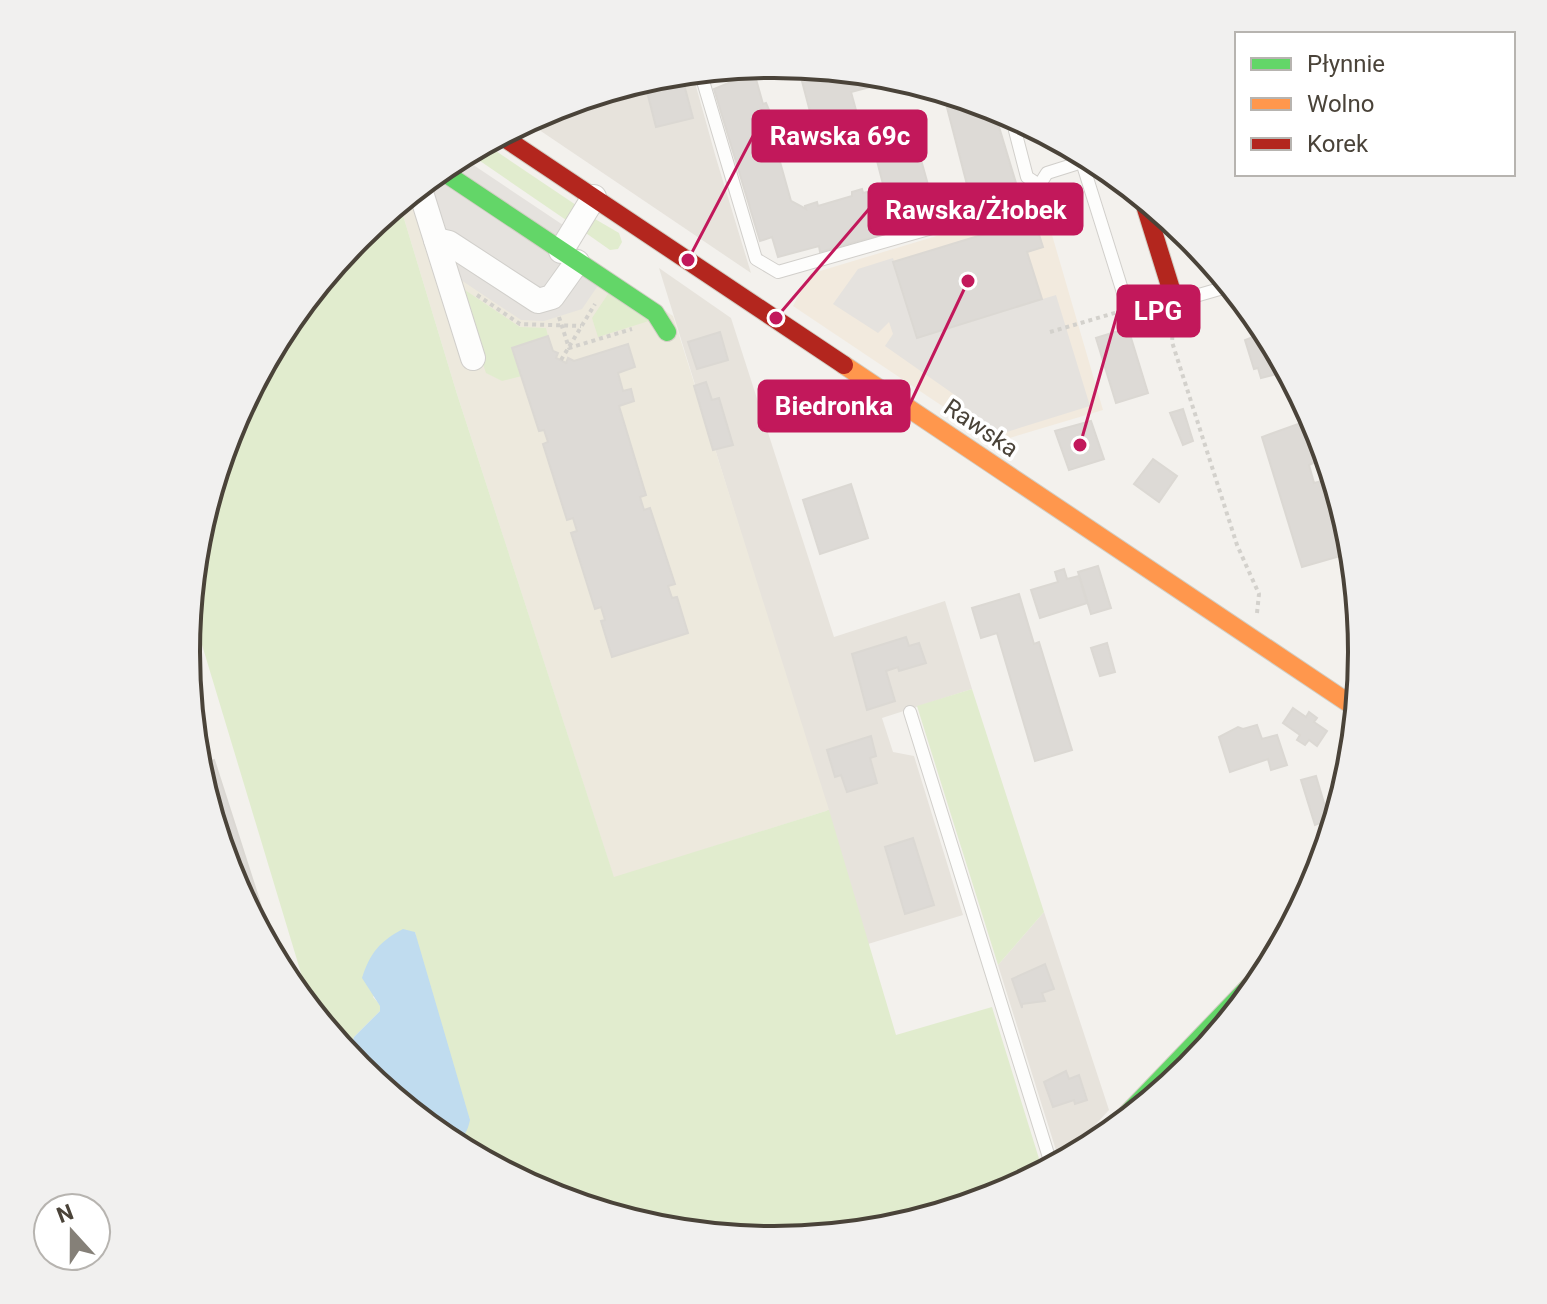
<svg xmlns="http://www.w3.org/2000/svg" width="1547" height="1304" viewBox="0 0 1547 1304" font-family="Roboto,sans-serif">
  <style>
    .residential { fill: #e7e3dc }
    .commercial { fill: #f2eade }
    .education { fill: #ede9dd }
    .green { fill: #e1ecce }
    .parking { fill: #e5e2de }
    .water { fill: #c0dcef }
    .building { fill: #dddad6; stroke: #dbd8d3; stroke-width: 2 }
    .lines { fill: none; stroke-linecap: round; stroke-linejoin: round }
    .lane-casing { stroke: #d1cfcb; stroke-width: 14 }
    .street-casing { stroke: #d1cfcb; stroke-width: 26 }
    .fast-casing { stroke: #d2cec4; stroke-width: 20 }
    .slow-casing { stroke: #d2cec4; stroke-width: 20 }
    .jam-casing { stroke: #d2cec4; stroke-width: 20 }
    .path { stroke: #d3d1cc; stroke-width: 4; stroke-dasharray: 4 4; stroke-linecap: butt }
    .lane { stroke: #fdfdfc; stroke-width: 12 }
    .street { stroke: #fdfdfc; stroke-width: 24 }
    .fast { stroke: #63d668; stroke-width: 18 }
    .slow { stroke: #ff974d; stroke-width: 18 }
    .jam { stroke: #b3261e; stroke-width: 18 }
    .labels { text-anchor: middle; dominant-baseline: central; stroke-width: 7; stroke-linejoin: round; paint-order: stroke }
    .street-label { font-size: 24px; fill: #4a4339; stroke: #fff }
    .rim { fill: none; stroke: #4a4339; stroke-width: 4 }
    .leader { fill: none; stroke: #c2185b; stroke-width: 3 }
    .callout-dot { fill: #c2185b; stroke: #fff; stroke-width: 3 }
    .callout { fill: #c2185b; stroke: #c2185b; stroke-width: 3 }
    .callout-label { font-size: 26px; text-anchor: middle; font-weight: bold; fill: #fff }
  </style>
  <rect width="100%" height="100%" fill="#f3f1ed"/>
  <!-- residential -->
  <g class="residential">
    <polygon points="692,72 716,158 751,273 526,121 549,109 659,75"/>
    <polygon points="659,268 731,318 834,637 945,601 972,689 882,718 893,752 914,756 963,915 868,944"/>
    <polygon points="1044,912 1109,1110 1060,1163 998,965"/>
  </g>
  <!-- commercial -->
  <polygon class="commercial" points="1043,204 1103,410 996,442 793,306 810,274"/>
  <!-- education -->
  <polygon class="education" points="446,164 673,316 829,810 614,878 457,394 399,202"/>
  <!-- green -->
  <g class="green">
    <polygon points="484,143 576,205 569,222 467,152"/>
    <path d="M399,202l58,192 157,483 215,-67 67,225 96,-28 49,158 -1,8c-133,71 -292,83 -436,39 -19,-6 -40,-10 -58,-18 -33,-15 -64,-34 -96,-52l10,-2 -45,-208 -42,65 8,9 -1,5 -26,26 -6,19 -35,-43 -123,-408c2,-23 3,-46 7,-68 25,-130 101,-252 202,-335z"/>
    <polygon points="595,219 619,233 622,242 618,249 610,250 583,231"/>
    <polygon points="456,284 520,327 546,328 548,336 513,348 522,376 502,381 486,373"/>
    <polygon points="610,291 652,320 598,337 592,318"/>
    <polygon points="972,689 1044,912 998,965 917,706"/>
  </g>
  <!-- parking -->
  <g class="parking">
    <polygon points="460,156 566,227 599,284 582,309 544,321 521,320 452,274 444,230 426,180"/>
    <polygon points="893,258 917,337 1056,295 1090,406 997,435 966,414 962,400 885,346 893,334 889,322 878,333 833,304 858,269"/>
  </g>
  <!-- water -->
  <path class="water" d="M403,929l12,3 55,188c-3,13 -8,25 -24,21l-98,-85 6,-19 26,-26v-5l-18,-28c8,-25 18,-37 41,-49z"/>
  <!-- building -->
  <g class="building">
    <polygon points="798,66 889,75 900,79 851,92 862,132 818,142"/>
    <polygon points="754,72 763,104 766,103 769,110 766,112 791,201 806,209 805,206 817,202 818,206 852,196 852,192 862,189 863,193 884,188 874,149 916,142 937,217 917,226 918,229 910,231 909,227 820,252 819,246 778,257 772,237 760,241 714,89"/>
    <polygon points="681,73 693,118 656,127 644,80"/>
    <polygon points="943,92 993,107 1016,183 1012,184 1014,192 972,204"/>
    <polygon points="1034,219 1043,247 1027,252 1042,299 917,338 893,262"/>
    <polygon points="1128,328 1148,393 1116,403 1096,338"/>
    <polygon points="720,332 728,360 697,369 688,342"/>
    <polygon points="1266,332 1290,377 1282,379 1281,373 1261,378 1258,368 1254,369 1245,340"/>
    <polygon points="548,336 553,351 558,353 556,358 566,363 568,358 574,361 628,344 635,367 618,373 623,391 631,389 634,401 619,406 646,495 640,497 644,510 650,508 675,584 668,586 672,598 677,597 688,633 612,657 601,621 605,620 601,607 595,609 571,533 577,531 573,518 567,520 543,444 548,442 544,430 539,431 512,348"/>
    <polygon points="706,382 712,400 719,398 733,445 713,450 694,386"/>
    <polygon points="1183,409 1193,441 1183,445 1170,413"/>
    <polygon points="1312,419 1326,457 1309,465 1314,483 1327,480 1330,489 1323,491 1334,526 1340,524 1347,554 1302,567 1262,437"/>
    <polygon points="1091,421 1104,459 1069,470 1055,431"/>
    <polygon points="1153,459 1177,476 1159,502 1134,484"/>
    <polygon points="851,484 868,538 820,554 803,500"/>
    <polygon points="1098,566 1111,608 1091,614 1078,572"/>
    <polygon points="1064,569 1067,579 1079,576 1087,603 1040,618 1031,590 1058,582 1055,572"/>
    <polygon points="1019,594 1034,644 1039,642 1072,750 1035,761 997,633 981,638 972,608"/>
    <polygon points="906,637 909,646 919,643 926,663 899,671 898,667 886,671 895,701 867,710 852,654"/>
    <polygon points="1107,643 1115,672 1100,676 1091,648"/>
    <polygon points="1293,708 1306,717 1309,712 1317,718 1314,722 1327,731 1317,746 1309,740 1305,745 1297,740 1300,735 1283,723"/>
    <polygon points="1257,725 1262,739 1277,735 1287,765 1271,770 1268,759 1230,772 1219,737 1238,727 1243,729"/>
    <polygon points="871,736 876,756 870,758 877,783 847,792 841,775 835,777 827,750"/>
    <polygon points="214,760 283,975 230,877 197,766"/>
    <polygon points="1316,776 1329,820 1315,825 1301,780"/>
    <polygon points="913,838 934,905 905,914 885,847"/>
    <polygon points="1045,964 1054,989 1042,993 1045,1001 1022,1004 1022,1008 1012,979"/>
    <polygon points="1066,1071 1069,1079 1079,1075 1087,1100 1075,1104 1074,1100 1053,1107 1044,1082"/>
  </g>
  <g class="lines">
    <!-- lane casing -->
    <g class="lane-casing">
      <g id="lane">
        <polyline points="700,71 756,259 778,272 1030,200 1047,173 1082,162 1078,151"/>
        <polyline points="1011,115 1027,177 1039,185"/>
        <polyline points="1082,162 1125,299"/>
        <polyline points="1178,301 1230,286"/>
        <polyline points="910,712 1052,1167"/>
      </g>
    </g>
    <!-- street casing -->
    <g class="street-casing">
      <g id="street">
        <polyline points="419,186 473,358"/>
        <polyline points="436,240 449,243 538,301 552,297 577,262"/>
        <polyline points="561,251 594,197"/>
      </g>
    </g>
    <!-- fast casing -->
    <g class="fast-casing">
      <g id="fast">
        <polyline points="439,169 655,313 667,332"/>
        <polyline points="1107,1135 1270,965"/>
      </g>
    </g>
    <!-- slow casing -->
    <g class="slow-casing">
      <polyline id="slow" points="844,365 1356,708"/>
    </g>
    <!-- jam casing -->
    <g class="jam-casing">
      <g id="jam">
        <polyline points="500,135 844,365"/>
        <polyline points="1143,199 1175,302"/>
      </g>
    </g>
    <!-- path -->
    <g class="path">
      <polyline points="1190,257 1218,272"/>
      <polyline points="477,295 520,324 581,326"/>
      <polyline points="559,317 569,348 632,329"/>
      <polyline points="1173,328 1172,342 1237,545 1259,594 1257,613"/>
      <polyline points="1050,332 1118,312"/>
      <polyline points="561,360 595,304"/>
    </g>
    <!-- lane -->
    <use href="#lane" class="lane"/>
    <!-- street -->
    <use href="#street" class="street"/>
    <!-- fast -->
    <use href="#fast" class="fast"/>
    <!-- slow -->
    <use href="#slow" class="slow"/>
    <!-- jam -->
    <use href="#jam" class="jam"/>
  </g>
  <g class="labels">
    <!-- street labels -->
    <g class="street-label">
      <text transform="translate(981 428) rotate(34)">Rawska</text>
    </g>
  </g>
  <!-- crop -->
  <path d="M0 0H1547V1304H0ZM200 652a574 574 0 1 1 1148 0a574 574 0 1 1-1148 0Z" fill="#f1f0ef" fill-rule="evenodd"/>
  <path class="rim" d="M200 652a574 574 0 1 1 1148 0a574 574 0 1 1-1148 0Z"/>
  <!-- callouts -->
  <path class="leader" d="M688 260L753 136M776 318L869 209M1080 445L1118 311M968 281L909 406"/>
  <g class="callout-dot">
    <circle cx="688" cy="260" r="8"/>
    <circle cx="776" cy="318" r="8"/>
    <circle cx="1080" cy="445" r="8"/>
    <circle cx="968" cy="281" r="8"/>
  </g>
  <g class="callout">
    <rect x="753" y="111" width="173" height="50" rx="8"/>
    <rect x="869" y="184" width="213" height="50" rx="8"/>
    <rect x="1118" y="286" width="81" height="50" rx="8"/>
    <rect x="759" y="381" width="150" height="50" rx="8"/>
  </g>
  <g class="callout-label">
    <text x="840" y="145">Rawska 69c</text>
    <text x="976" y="219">Rawska/Żłobek</text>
    <text x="1158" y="320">LPG</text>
    <text x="834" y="415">Biedronka</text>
  </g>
  <!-- legend -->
  <rect x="1235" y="32" width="280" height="144" fill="#ffffff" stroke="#b7b4b0" stroke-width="2"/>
  <rect x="1251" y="58" width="40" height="12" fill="#63d668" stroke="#b7b4b0" stroke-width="2"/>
  <text x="1307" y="72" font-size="24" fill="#4a4339">Płynnie</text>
  <rect x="1251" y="98" width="40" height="12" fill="#ff974d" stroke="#b7b4b0" stroke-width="2"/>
  <text x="1307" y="112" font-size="24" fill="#4a4339">Wolno</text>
  <rect x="1251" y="138" width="40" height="12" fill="#b3261e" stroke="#b7b4b0" stroke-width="2"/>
  <text x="1307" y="152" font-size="24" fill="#4a4339">Korek</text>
  <!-- north arrow -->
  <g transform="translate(72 1232) rotate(339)"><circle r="38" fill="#ffffff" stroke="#b7b4b0" stroke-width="2"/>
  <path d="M0-6L14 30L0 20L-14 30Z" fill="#858078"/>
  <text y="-12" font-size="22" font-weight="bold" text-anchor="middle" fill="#4a4339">N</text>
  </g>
</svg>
